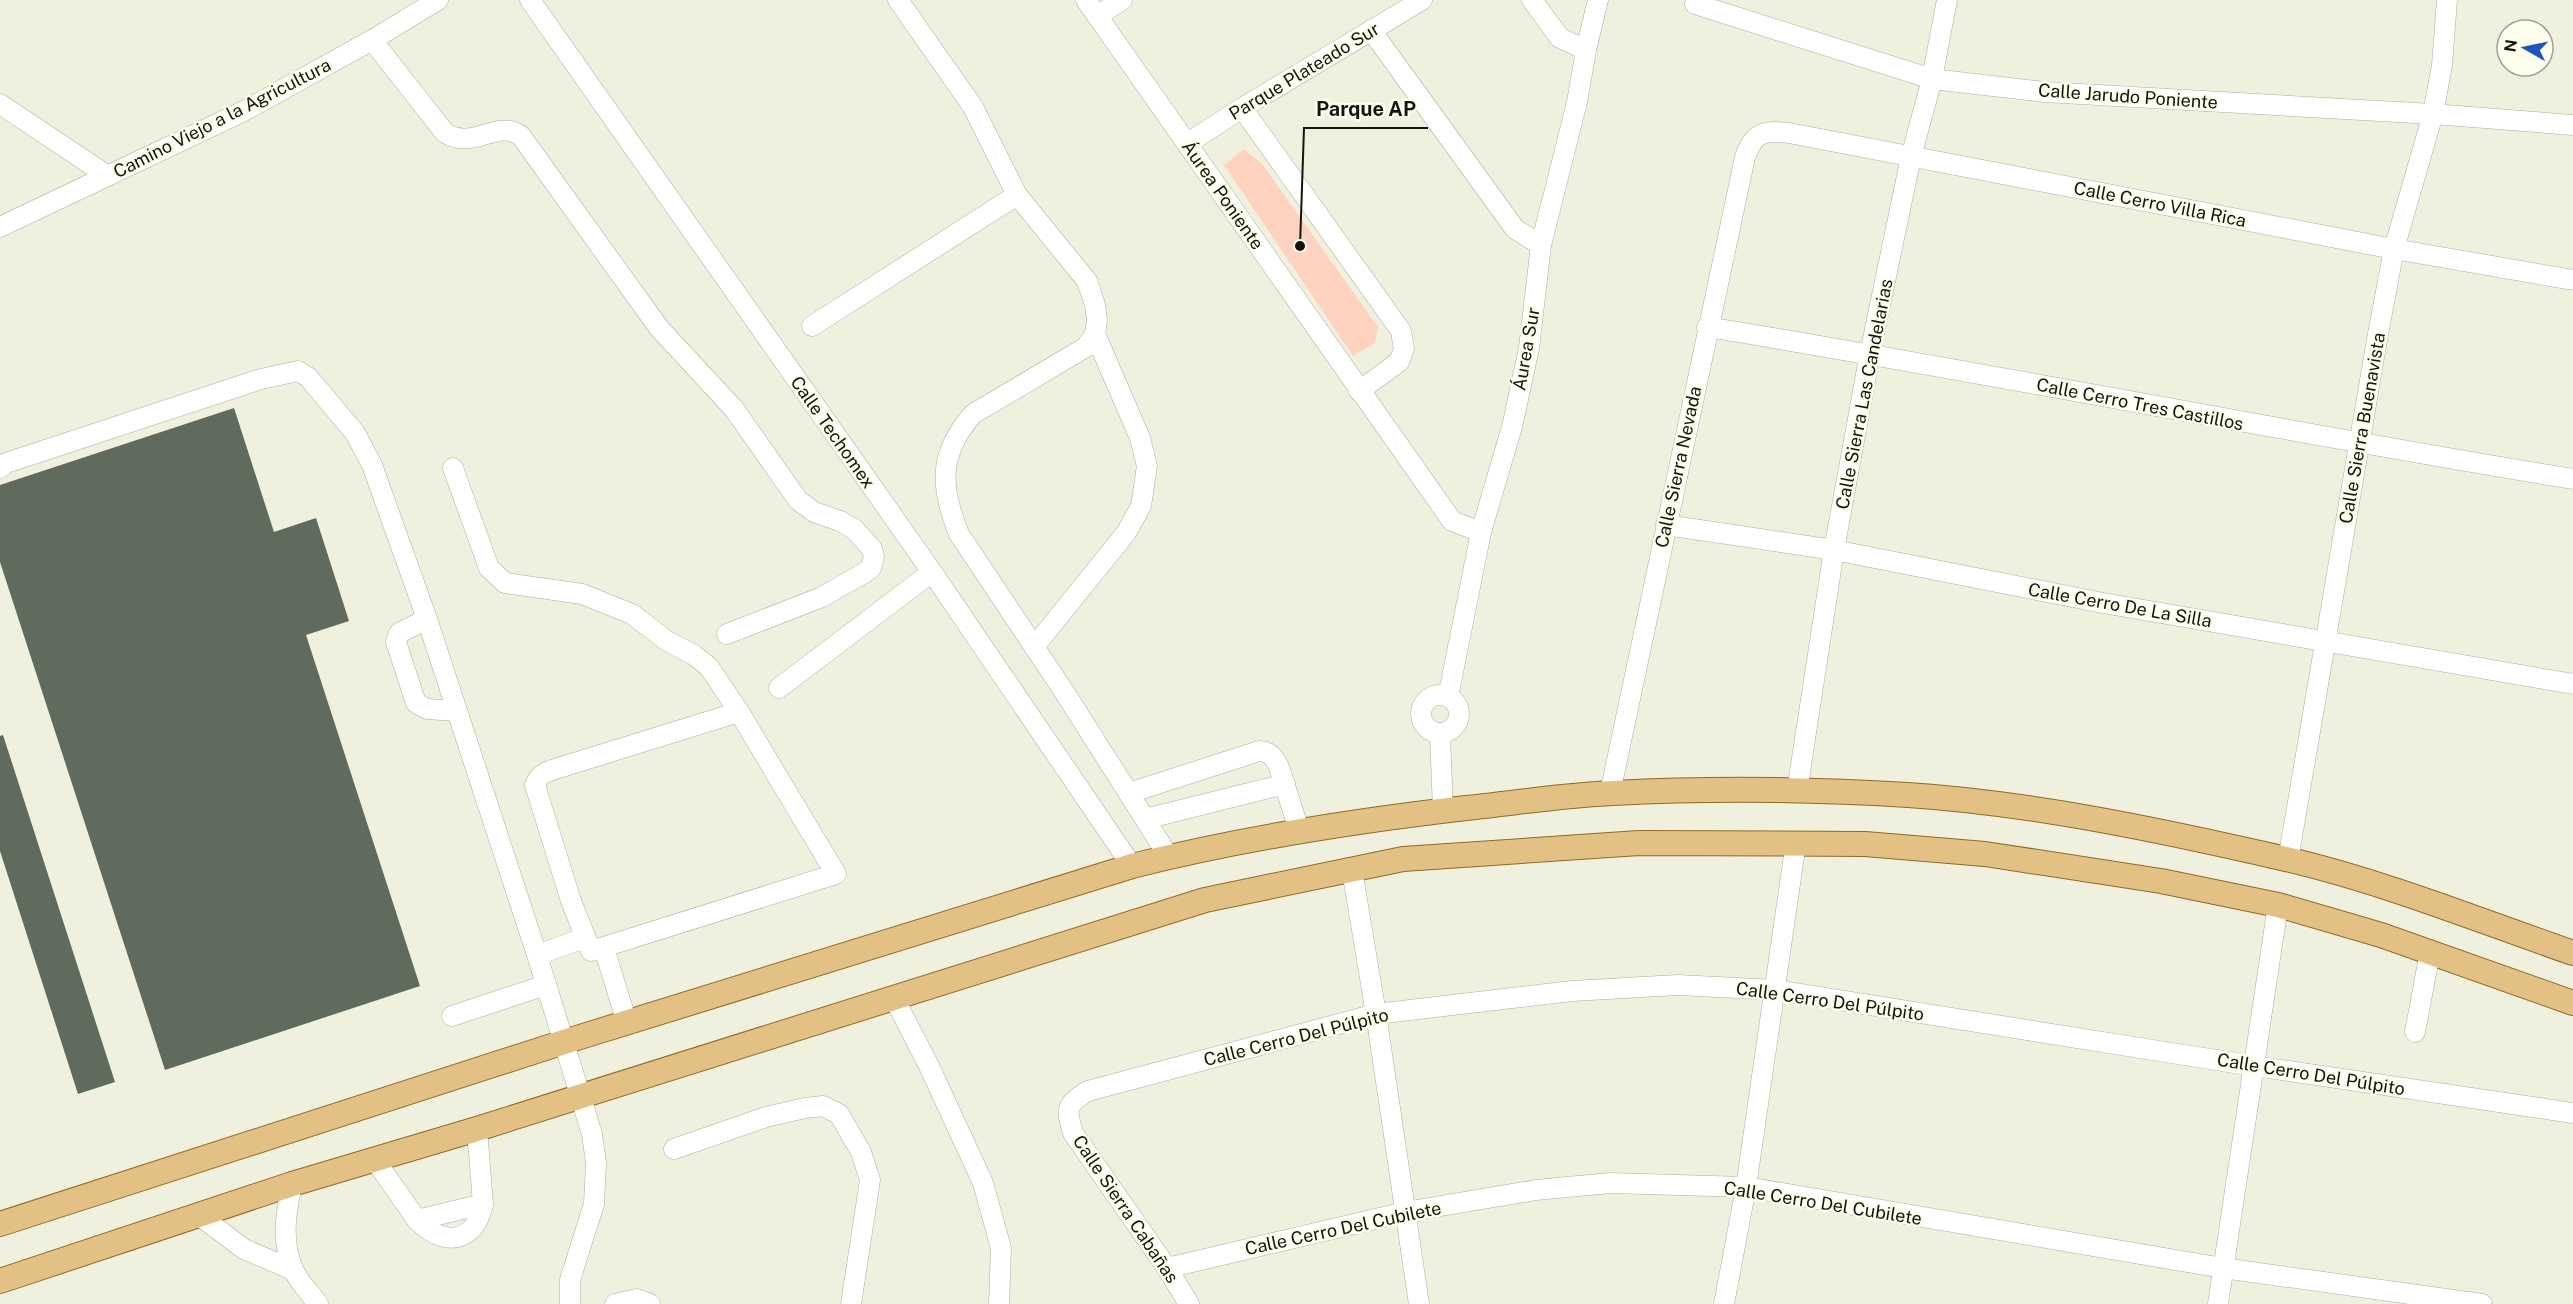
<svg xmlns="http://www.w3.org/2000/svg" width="2573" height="1304" viewBox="0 0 2573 1304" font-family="'Public Sans',sans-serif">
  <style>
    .green { fill: #fed2be }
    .building { fill: #606a5d }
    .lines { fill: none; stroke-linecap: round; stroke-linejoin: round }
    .minor-casing { stroke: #adae9d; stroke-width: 21 }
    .major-casing { stroke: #8f6a26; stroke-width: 26 }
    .minor { stroke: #fff; stroke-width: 20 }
    .major { stroke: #e3c184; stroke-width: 24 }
    .labels { text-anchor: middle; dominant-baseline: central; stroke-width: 5; stroke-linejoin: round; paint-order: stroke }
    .street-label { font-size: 18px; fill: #15150f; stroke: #fdfeeb }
    .leader { fill: none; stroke: #15150f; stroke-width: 2 }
    .callout-dot { fill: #15150f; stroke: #fdfeeb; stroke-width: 2 }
    .callout-label { font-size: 20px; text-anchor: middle; font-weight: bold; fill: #15150f; stroke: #fdfeeb; stroke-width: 5; stroke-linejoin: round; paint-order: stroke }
  </style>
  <rect width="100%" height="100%" fill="#f0f0de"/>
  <!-- green -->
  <polygon class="green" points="1244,149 1262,164 1378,327 1375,343 1353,356 1224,165"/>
  <!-- building -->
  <g class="building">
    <polygon points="234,408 274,532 316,518 349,621 306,635 420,986 165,1070 0,562 0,485"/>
    <polygon points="3,735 115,1082 78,1094 0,851 0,736"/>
  </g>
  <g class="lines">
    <!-- minor casing -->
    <g class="minor-casing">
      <g id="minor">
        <polyline points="530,0 932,572 1132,866"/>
        <path d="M898,0l75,107 44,88 70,86 8,24 2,15 -2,14 -9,13 -113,67c-35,40 -33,73 -14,120l106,159 104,164"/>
        <polyline points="1086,0 1452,521 1481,532"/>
        <polyline points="1532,0 1560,38 1586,50"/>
        <polyline points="1695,4 1932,79 2045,92 2433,114 2573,125"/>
        <polyline points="1097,16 1122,0"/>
        <polyline points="1371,30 1515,229 1541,245"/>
        <path d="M372,40l73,93c30,18 52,-15 76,3l138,192 75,81 64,91 16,12 26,9 14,8 18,20 2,8 -3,11 -7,5 -42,24 -95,37"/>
        <polyline points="0,104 108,176"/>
        <polyline points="1242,108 1401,331 1404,349 1399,362 1359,391"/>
        <polyline points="1188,143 1242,108 1422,0"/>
        <polyline points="0,227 244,111 372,40 438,0"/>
        <polyline points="812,326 1017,195"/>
        <path d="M1707,327c290,47 577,105 866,152"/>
        <polyline points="0,468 6,463 261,379 298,371 308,377 355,433 372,465 427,619 537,955 592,1134 596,1163 594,1204 570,1280 570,1304"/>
        <path d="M453,468l36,100 16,15 77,11 50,20 35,27 27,14 15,12 30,45 97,162 -245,77 -20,-50 -36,-116c4,-14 21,-16 33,-20l171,-53"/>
        <polyline points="1666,525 1834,550 2103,603 2573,684"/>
        <polyline points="427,619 399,633 396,642 416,703 427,709 457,711"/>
        <polyline points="1034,647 1126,533 1141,506 1147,466 1140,438 1095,334"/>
        <polyline points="779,688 932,572"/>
        <circle cx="1440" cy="714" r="19"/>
        <polyline points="1448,697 1481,532 1512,427 1529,348 1541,245 1577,102 1586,50 1598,0"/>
        <polyline points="1440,733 1443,811"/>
        <polyline points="1797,791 1834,550 1870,353 1911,157 1932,79 1947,0"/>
        <path d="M1129,793l130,-42c11,0 15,6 20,16l20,63"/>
        <path d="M1610,793l135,-636c9,-25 19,-27 44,-24l605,116 179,31"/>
        <polyline points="1145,819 1285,784"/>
        <polyline points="2288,860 2378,334 2394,249 2433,114 2442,65 2447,0"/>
        <polyline points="1352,870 1376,1014 1419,1304"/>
        <polyline points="604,948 627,1023"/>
        <polyline points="537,955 584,938"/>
        <polyline points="894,998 929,1066 983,1183 1001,1248 999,1304"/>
        <polyline points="452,1016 546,985"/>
        <polyline points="2415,1032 2430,952"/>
        <polyline points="674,1149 766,1117 805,1108 823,1106 839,1114 861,1152 870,1180 851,1304"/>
        <polyline points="375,1160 417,1220 483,1204 477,1129"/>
        <path d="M292,1184c-6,28 -11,57 1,85 5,12 17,24 25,35"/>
        <polyline points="200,1216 244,1249 293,1270"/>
        <path d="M417,1220c26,27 58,24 66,-16"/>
        <polyline points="1167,1268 1405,1212 1536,1190 1610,1183 1746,1187 2223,1268 2482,1304"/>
        <polyline points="615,1304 637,1299 650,1304"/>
        <path d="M1189,1304l-22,-36 -94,-135c-7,-24 -8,-28 15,-42l288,-77 196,-23 106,-6 97,5 479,76 319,47"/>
        <polyline points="1724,1304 1746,1187 1796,842"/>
        <polyline points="2218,1304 2278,905"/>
      </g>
    </g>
    <!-- major casing -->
    <g class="major-casing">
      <g id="major">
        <path d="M0,1224l564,-182 568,-176c111,-28 221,-45 334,-58 49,-5 98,-13 147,-15 98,-5 197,-4 295,2 124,8 256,36 378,64 98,23 192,61 287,94"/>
        <polyline points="0,1281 292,1184 477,1129 1205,900 1403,859 1639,843 1865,844 1985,854 2161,881 2278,905 2381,935 2573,1003"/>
      </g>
    </g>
    <!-- minor -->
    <use href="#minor" class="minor"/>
    <!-- major -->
    <use href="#major" class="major"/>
  </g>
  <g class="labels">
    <!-- street labels -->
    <g class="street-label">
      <text transform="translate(1304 71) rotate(-31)">Parque Plateado Sur</text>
      <text transform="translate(2128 96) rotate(4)">Calle Jarudo Poniente</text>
      <text transform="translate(222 118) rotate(-27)">Camino Viejo a la Agricultura</text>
      <text transform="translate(1223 195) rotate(55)">Áurea Poniente</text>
      <text transform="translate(2160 204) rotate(11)">Calle Cerro Villa Rica</text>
      <text transform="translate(1526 349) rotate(-80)">Áurea Sur</text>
      <text transform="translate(1864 394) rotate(-79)">Calle Sierra Las Candelarias</text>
      <text transform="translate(2140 404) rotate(11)">Calle Cerro Tres Castillos</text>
      <text transform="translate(2362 428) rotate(-80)">Calle Sierra Buenavista</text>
      <text transform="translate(833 432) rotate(55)">Calle Techomex</text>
      <text transform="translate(1678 467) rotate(-78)">Calle Sierra Nevada</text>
      <text transform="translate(2120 605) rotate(10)">Calle Cerro De La Silla</text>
      <text transform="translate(1830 1001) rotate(8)">Calle Cerro Del Púlpito</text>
      <text transform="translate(1296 1037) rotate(-14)">Calle Cerro Del Púlpito</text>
      <text transform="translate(2311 1074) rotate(9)">Calle Cerro Del Púlpito</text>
      <text transform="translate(1823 1203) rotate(9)">Calle Cerro Del Cubilete</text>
      <text transform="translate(1126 1209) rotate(56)">Calle Sierra Cabañas</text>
      <text transform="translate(1343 1228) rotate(-12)">Calle Cerro Del Cubilete</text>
    </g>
  </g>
  <!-- callouts -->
  <path class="leader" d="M1300 246L1304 128H1428"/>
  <circle class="callout-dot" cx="1300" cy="246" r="6"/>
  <g class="callout-label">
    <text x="1366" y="116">Parque AP</text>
  </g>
  <!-- north arrow -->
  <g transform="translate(2525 48) rotate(279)"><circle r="28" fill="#fdfeeb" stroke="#a0a193" stroke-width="1.5"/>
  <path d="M0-4.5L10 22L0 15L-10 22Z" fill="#1c54c1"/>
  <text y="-9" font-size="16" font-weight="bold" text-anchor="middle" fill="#15150f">N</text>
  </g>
</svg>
